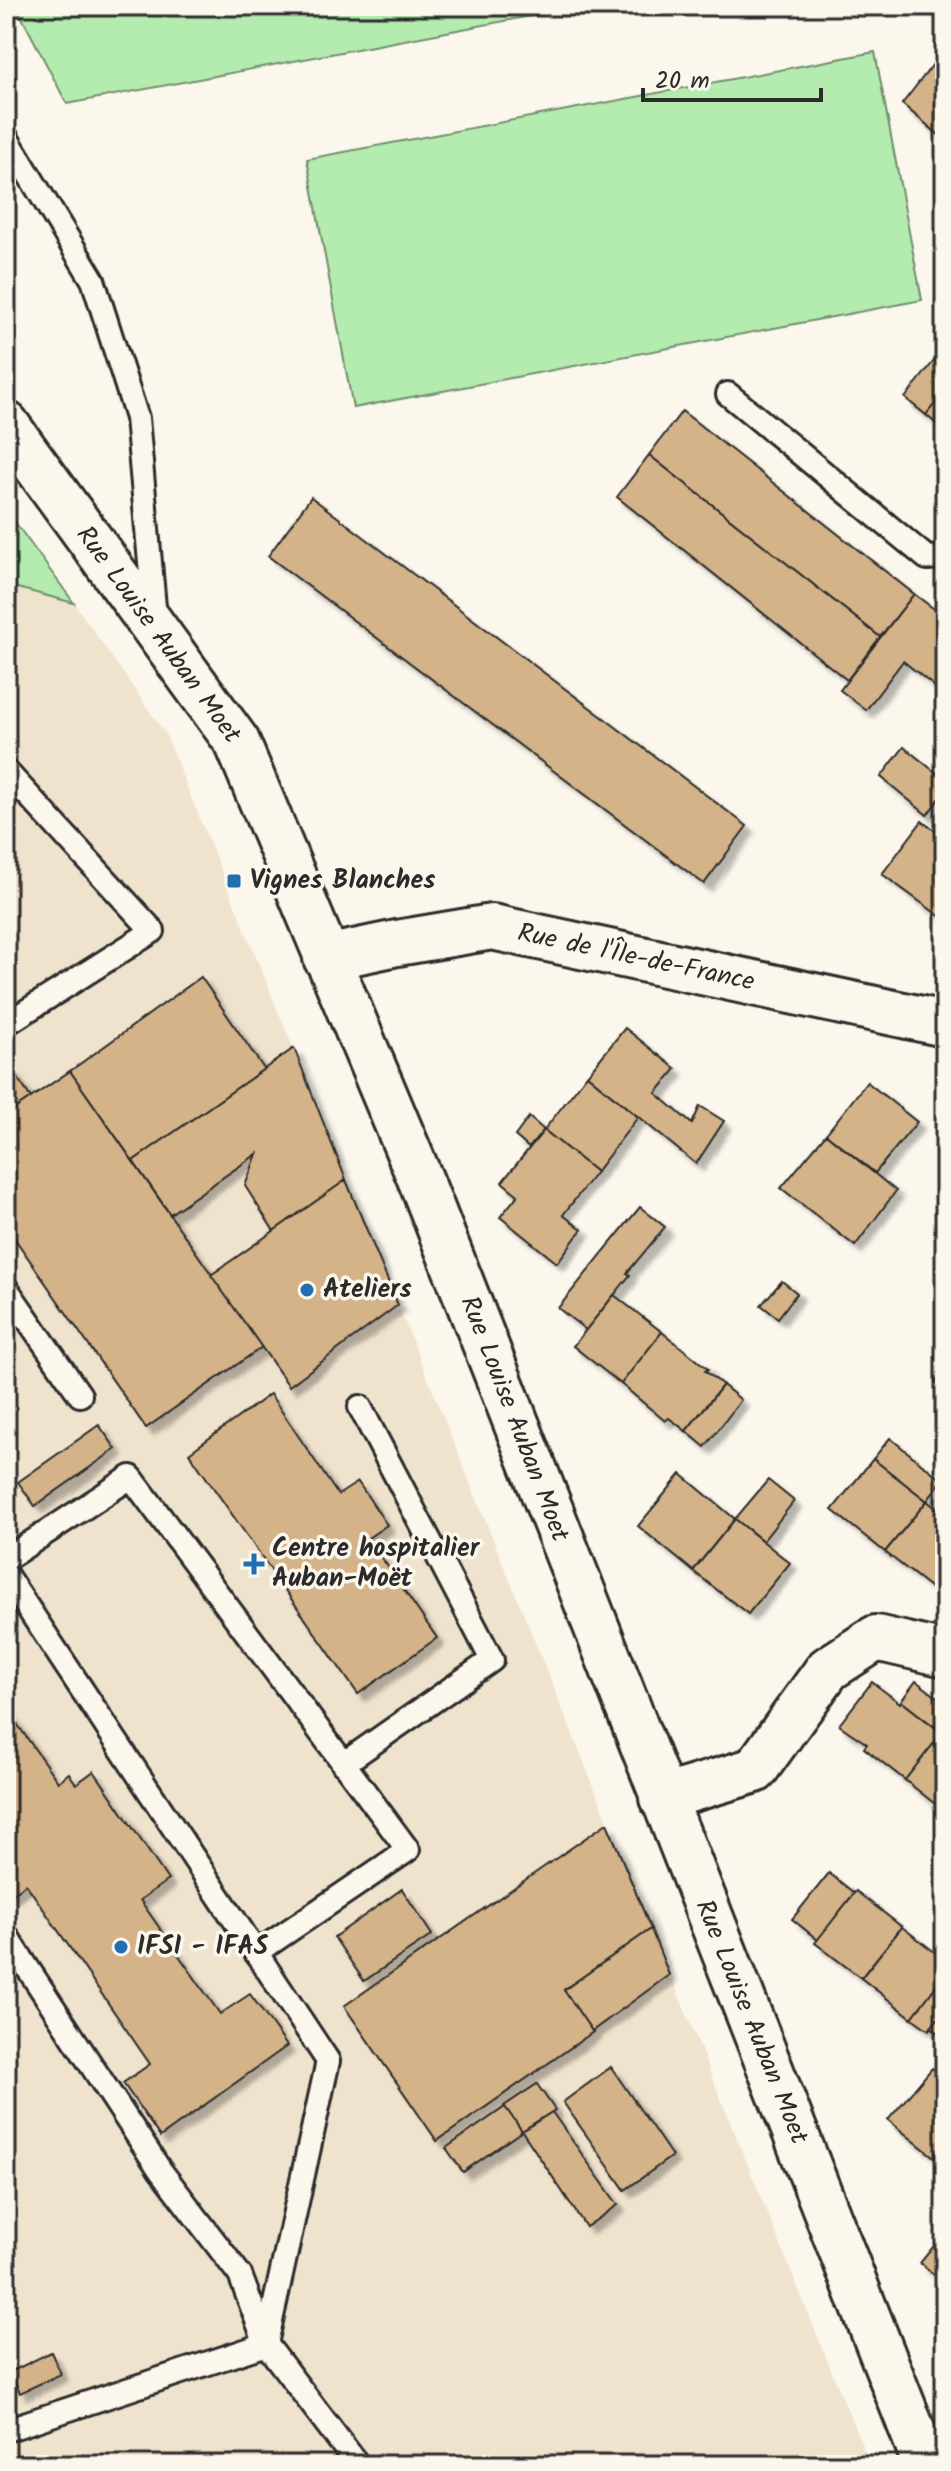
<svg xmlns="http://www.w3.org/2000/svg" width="951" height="2471" viewBox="0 0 951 2471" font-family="Kalam,sans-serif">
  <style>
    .built { fill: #f0e3ce }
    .green { fill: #b4ecaf; stroke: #708c6d; stroke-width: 2 }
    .building { fill: #d5b388; stroke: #2b2b2b; stroke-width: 2; filter: url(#shadow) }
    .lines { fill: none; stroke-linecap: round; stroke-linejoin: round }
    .service-casing { stroke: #2b2b2b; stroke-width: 28 }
    .minor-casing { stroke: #2b2b2b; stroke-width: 50 }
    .tertiary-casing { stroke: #2b2b2b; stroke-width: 50 }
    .service { stroke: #fbf7ec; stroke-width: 22 }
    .minor { stroke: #fbf7ec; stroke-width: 44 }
    .tertiary { stroke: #fbf7ec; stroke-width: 44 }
    .poi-dot { fill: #1f6fb2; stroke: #fbf7ec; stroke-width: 3 }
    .labels { text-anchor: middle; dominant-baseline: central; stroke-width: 7; stroke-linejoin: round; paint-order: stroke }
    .street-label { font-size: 26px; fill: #2b2b2b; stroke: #fbf7ec }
    .poi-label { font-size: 26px; font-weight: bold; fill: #2b2b2b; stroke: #fbf7ec; text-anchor: start }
  </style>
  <defs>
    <filter id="shadow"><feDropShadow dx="7" dy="7" stdDeviation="2" flood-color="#0004"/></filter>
  </defs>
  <rect width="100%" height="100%" fill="#fbf7ec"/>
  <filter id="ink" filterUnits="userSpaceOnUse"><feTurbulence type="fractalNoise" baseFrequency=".0125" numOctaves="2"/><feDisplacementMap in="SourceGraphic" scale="16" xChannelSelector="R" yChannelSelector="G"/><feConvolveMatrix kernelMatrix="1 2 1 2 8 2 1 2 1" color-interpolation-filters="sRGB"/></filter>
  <g filter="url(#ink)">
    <!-- built -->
    <polygon class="built" points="6,585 74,603 165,733 870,2465 6,2465"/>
    <!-- green -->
    <g class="green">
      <polygon points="16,6 583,6 67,104"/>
      <polygon points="875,52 922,300 353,408 307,159"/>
      <polygon points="6,510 74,603 6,585"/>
    </g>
    <!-- building -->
    <g class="building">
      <polygon points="945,49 945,140 902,104"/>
      <polygon points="944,348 945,391 926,415 905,398"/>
      <polygon points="945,391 945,431 926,415"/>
      <polygon points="682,411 914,594 880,637 649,455"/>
      <polygon points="649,455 880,637 847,680 617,497"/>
      <polygon points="311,497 747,826 704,884 268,556"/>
      <polygon points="914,594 945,617 945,695 903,661 866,710 840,690"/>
      <polygon points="904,747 945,780 945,791 927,815 881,777"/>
      <polygon points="922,821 945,838 945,920 882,874"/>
      <polygon points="201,977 264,1069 133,1161 70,1071"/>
      <polygon points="625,1028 676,1069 656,1093 692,1124 700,1106 724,1121 696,1164 587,1075"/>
      <polygon points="294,1048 346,1180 274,1231 245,1186 257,1154 170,1214 133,1161"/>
      <polygon points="12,1070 31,1098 6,1115 6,1075"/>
      <polygon points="70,1071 262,1347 146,1428 6,1226 6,1115"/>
      <polygon points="587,1075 638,1117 596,1172 544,1130"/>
      <polygon points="867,1082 917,1122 875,1173 826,1134"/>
      <polygon points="529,1117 544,1130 529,1148 515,1136"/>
      <polygon points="544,1130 596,1172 563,1215 582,1229 557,1263 500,1217 518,1195 502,1182"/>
      <polygon points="826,1134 896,1191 855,1246 781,1188"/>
      <polygon points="346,1180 398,1305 289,1386 211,1275"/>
      <polygon points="640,1207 665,1227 627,1273 630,1275 586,1330 558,1308"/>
      <polygon points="782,1281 797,1293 778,1318 761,1305"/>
      <polygon points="614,1295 662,1332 621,1384 573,1346"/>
      <polygon points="662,1332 708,1369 705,1371 723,1385 686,1431 669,1418 665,1421 621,1384"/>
      <polygon points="945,1369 945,1391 935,1382"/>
      <polygon points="723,1385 741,1400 705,1447 686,1431"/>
      <polygon points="270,1394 338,1495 358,1482 387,1525 368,1538 437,1638 358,1694 189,1453"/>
      <polygon points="99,1425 116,1449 35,1506 18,1482"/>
      <polygon points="890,1438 942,1480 927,1501 873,1459"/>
      <polygon points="873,1459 927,1501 885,1552 832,1510"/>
      <polygon points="681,1474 735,1519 693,1571 638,1526"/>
      <polygon points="768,1480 794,1501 763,1541 735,1519"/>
      <polygon points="927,1501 945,1515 945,1584 938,1593 885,1552"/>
      <polygon points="735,1519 790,1563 748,1614 693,1571"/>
      <polygon points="916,1681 945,1703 945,1713 935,1727 901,1701"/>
      <polygon points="872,1682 900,1703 901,1701 942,1733 905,1780 864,1748 867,1744 839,1725"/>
      <polygon points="6,1708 58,1782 69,1773 76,1784 94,1771 168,1880 140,1900 220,2014 250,1994 287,2046 160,2137 123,2083 150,2064 26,1884 6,1899 6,1870 13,1865 6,1855"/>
      <polygon points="942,1733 945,1735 945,1812 905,1780"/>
      <polygon points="607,1823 651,1929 564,1990 593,2032 437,2141 344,2006"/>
      <polygon points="829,1873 854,1893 818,1940 792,1919"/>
      <polygon points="402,1889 432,1935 364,1981 334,1937"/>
      <polygon points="856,1891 902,1927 861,1978 815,1943"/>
      <polygon points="902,1927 945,1960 945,1974 912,2018 861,1978"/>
      <polygon points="651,1929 669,1975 592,2031 564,1990"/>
      <polygon points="945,1974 945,2010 929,2030 912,2018"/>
      <polygon points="945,2010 945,2038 931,2027"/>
      <polygon points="611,2067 672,2156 625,2190 563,2102"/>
      <polygon points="932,2068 945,2078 945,2143 934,2157 888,2120"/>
      <polygon points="537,2084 555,2110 522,2131 504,2106"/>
      <polygon points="505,2107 522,2131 463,2172 446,2148"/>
      <polygon points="552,2112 618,2205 586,2227 522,2131"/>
      <polygon points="945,2143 945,2166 934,2157"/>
      <polygon points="945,2232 945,2279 943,2282 920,2263"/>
      <polygon points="51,2352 61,2374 20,2393 10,2372"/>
    </g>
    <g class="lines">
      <!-- service casing -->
      <g class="service-casing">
        <g id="service">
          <polyline points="6,137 93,280 137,418 155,618"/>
          <polyline points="728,394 927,558 945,557"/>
          <polyline points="6,771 153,931 6,1024"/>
          <polyline points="6,1288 80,1395"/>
          <polyline points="6,1559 131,1477 408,1850 256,1953"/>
          <polyline points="6,1575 328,2061 266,2344 6,2430"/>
          <polyline points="343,1764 492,1660 360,1407"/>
          <polyline points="6,1935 160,2170 240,2275 266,2344 358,2465"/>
        </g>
      </g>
      <!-- minor casing -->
      <g class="minor-casing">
        <g id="minor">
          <polyline points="326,958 397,943 492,927 945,1024"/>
          <polyline points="662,1798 755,1770 828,1669 876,1638 945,1654"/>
        </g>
      </g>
      <!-- tertiary casing -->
      <g class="tertiary-casing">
        <polyline id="tertiary" points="6,424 237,742 421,1181 926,2465"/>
      </g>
      <!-- service -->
      <use href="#service" class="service"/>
      <!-- minor -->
      <use href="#minor" class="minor"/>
      <!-- tertiary -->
      <use href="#tertiary" class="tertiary"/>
    </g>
  </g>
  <!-- markers -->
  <g class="poi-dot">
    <rect x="226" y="873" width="16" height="16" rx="4"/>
    <circle cx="307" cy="1290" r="8"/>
    <path d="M250 1552h8v8h8v8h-8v8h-8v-8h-8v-8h8z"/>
    <circle cx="121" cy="1947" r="8"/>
  </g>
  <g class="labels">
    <!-- street labels -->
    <g class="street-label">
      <text transform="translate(158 635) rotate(54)">Rue Louise Auban Moet</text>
      <text transform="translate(636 958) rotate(12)">Rue de l'Île-de-France</text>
      <text transform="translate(514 1419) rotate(69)">Rue Louise Auban Moet</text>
      <text transform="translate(751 2022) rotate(68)">Rue Louise Auban Moet</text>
    </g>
    <!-- poi labels -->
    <g class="poi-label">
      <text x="250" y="881">Vignes Blanches</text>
      <text x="323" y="1290">Ateliers</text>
      <text x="272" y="1549">Centre hospitalier<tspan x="272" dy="30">Auban-Moët</tspan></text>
      <text x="137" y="1947">IFSI - IFAS</text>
    </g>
  </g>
  <!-- margin -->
  <rect width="951" height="2471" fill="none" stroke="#fbf7ec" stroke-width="32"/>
  <rect x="16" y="16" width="919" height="2439" fill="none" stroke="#2b2b2b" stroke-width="3" filter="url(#ink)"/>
  <!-- scale -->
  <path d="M643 88v12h178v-12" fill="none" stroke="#2b2b2b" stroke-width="4"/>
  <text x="655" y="88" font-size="24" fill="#2b2b2b" stroke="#fbf7ec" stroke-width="6" paint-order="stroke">20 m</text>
</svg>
